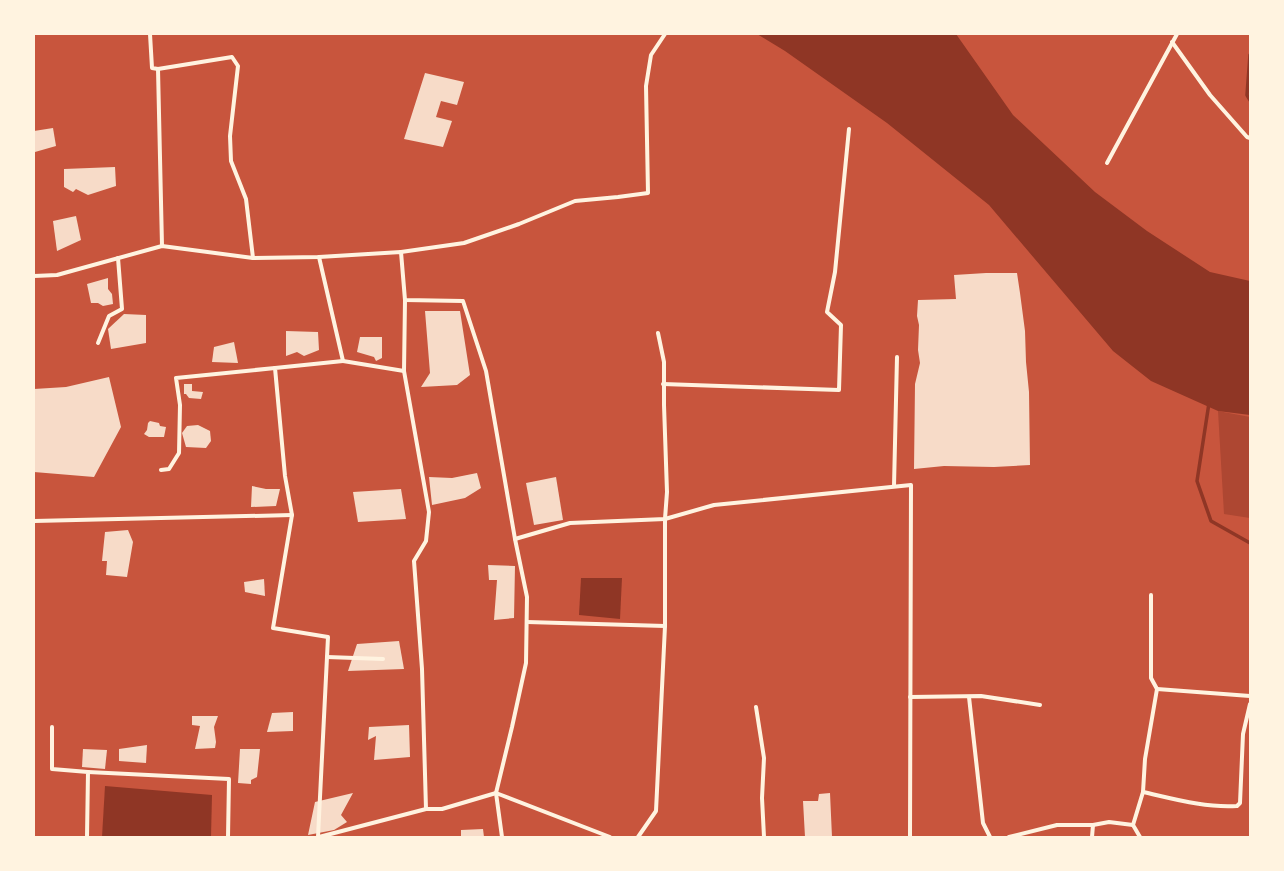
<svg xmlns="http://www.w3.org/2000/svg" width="1284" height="871" viewBox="0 0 1284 871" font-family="Figtree,sans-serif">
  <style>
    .green { fill: #ae4732 }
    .water { fill: #8f3625 }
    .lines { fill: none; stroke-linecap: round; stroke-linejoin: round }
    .stream { stroke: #8f3625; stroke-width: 3.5 }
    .building { fill: #f7dbc8 }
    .minor { stroke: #fff3e0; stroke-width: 4 }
  </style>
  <rect width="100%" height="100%" fill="#c8553d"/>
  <!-- green -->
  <polygon class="green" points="1218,411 1250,417 1250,518 1224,514"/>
  <!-- water -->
  <g class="water">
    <polygon points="757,34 956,34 1013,115 1095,192 1147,231 1210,272 1250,281 1250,415 1218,411 1151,381 1113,351 989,205 887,123 785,51"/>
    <polygon points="581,578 622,578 620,619 579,615"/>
    <polygon points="105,786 212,795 211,837 102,837"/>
  </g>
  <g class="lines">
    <!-- stream -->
    <g class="stream">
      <polyline points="1250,55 1247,95 1250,100"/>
      <polyline points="1209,403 1197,481 1211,521 1250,543"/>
    </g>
  </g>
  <!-- building -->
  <g class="building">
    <polygon points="425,73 464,82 457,105 441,101 436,117 452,121 443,147 404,139"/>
    <polygon points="53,128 56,146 35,152 34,145 34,131"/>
    <polygon points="115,167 116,186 88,195 76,189 73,192 64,187 64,169"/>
    <polygon points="76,216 81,240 57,251 53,221"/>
    <polygon points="986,273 1017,273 1020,293 1025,331 1026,362 1029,392 1030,465 994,467 944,466 914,469 915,384 920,363 918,350 919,325 917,316 918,300 956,299 954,275"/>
    <polygon points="108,278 108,289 112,294 113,304 103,306 98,303 91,303 87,284"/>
    <polygon points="425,311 460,311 470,375 457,385 421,387 430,373"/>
    <polygon points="124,314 146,315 146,343 111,349 108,329"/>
    <polygon points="286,331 318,332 319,350 304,356 297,352 286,356"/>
    <polygon points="360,337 382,337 382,358 376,361 374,357 357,352"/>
    <polygon points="234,342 238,363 212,362 214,347"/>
    <polygon points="109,377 121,427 94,477 34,472 34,389 66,387"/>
    <polygon points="184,384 192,384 192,391 203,392 201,399 189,398 186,394 184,394"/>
    <polygon points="150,421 159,423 160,426 166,427 164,437 149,437 144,434 147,430 148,423"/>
    <polygon points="198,425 210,431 211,441 206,448 186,447 182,433 187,426"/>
    <polygon points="477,473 481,488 465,498 432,505 429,477 452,478"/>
    <polygon points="556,477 563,520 534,525 526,483"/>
    <polygon points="252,486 266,489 280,489 276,506 251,507"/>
    <polygon points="401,489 406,519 358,522 353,492"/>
    <polygon points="128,530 133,542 127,577 106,575 107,561 102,561 105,532"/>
    <polygon points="488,565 515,566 514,618 494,620 497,580 489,580"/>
    <polygon points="264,579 265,596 245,592 244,582"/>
    <polygon points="399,641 404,669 348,671 357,644"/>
    <polygon points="293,712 293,731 267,732 272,713"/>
    <polygon points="192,716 218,716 214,727 216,742 215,748 195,749 200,726 192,725"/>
    <polygon points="409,725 410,757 374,760 376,736 368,740 369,727"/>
    <polygon points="147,745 146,763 119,761 119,749"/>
    <polygon points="83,749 107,750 105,769 82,767"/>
    <polygon points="240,749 260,749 257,777 251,780 251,784 238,783"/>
    <polygon points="353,793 341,815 347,822 334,830 308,835 315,802"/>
    <polygon points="830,793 832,837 805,837 803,801 818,801 819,794"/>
    <polygon points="483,829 484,837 461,837 461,830"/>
  </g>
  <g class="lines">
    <!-- minor -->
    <g class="minor">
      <polyline points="150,34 152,68 158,69 232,57 238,66 230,136 231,161 246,199 253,258"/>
      <polyline points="1172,42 1210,95 1247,137 1250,138"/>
      <polyline points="158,69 162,246"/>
      <polyline points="1107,163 1177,34"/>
      <polyline points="401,252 464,243 519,224 575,201 618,197 648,193 646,86 651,55 665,34"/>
      <polyline points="34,276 57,275 162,246 253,258 319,257 401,252 405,300 463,301 486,371 515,539 527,597 526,663 512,727 496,793 502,837"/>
      <polyline points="98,343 109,316 122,309 118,258"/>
      <polyline points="343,361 404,371"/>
      <polyline points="663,384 839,390 841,325 827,312 835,272 849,129"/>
      <polyline points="161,470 169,469 179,453 180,405 176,378 275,368"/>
      <polyline points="894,486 897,357"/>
      <polyline points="34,521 292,515"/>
      <polyline points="515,539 570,523 665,519 714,505 911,485 910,837"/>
      <polyline points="527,622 665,626 665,519 667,492 664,405 664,362 658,333"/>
      <polyline points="327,657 383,659"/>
      <polyline points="1157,689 1250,696"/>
      <polyline points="910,697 981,696 1040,705"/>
      <polyline points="969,697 983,823 990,837"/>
      <polyline points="756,707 764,758 762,798 764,837"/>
      <polyline points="52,727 52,769 88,772 87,837"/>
      <polyline points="88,772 229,779 228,837"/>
      <path d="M1143,792c31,7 62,16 94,14l3,-3 3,-69 7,-30"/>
      <polyline points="426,809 442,809 496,793 610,837"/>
      <polyline points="318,837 328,637 273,628 292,515 285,476 275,368 343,361 319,257"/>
      <polyline points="319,837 426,809 422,669 414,561 426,541 429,512 404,371 405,300"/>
      <polyline points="638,837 656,811 665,626"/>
      <polyline points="1009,837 1057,825 1093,825 1109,822 1133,825"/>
      <polyline points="1092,837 1093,825"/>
      <polyline points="1140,837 1133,825 1143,792 1145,759 1157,689 1151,678 1151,595"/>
    </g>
  </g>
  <!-- border -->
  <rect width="1284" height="871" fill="none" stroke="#fff3e0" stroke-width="70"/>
</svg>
